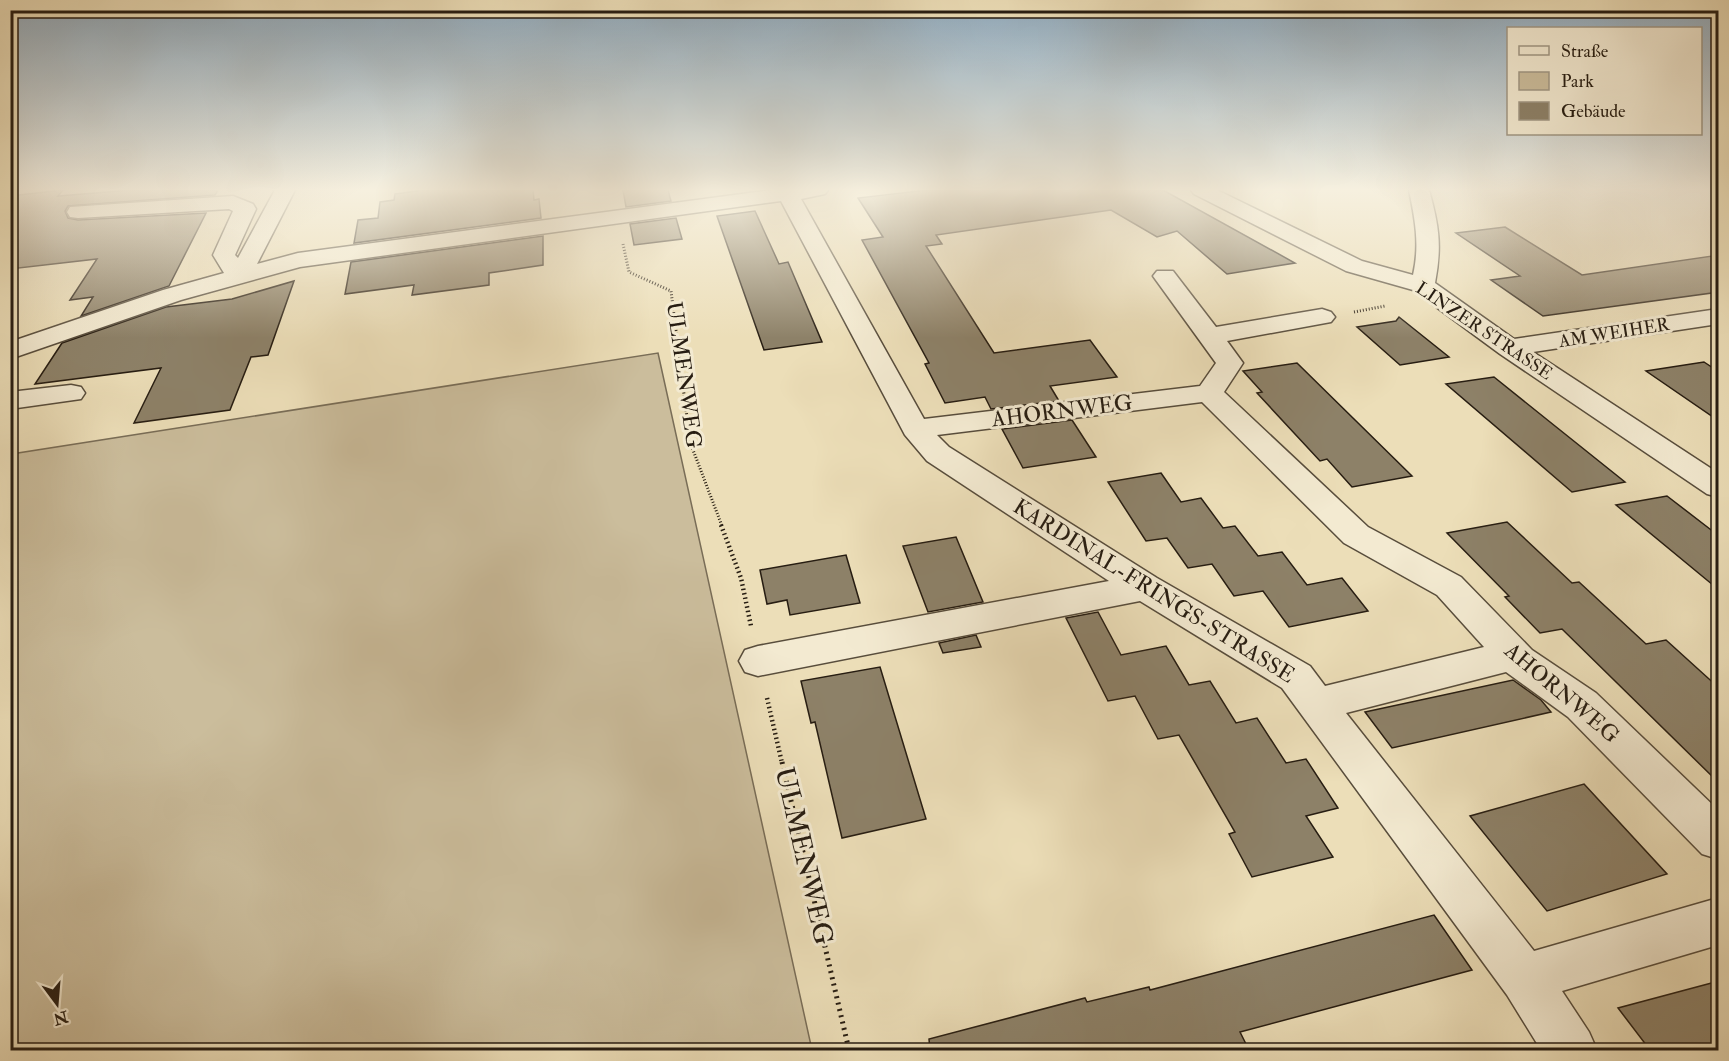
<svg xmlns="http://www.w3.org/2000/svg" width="1729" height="1061" viewBox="0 0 1729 1061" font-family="'IM FELL Double Pica',serif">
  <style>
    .green { fill: #cbbd9c; stroke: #796d57; stroke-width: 1.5 }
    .building { fill: #8d8168; stroke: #271d12; stroke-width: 1.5 }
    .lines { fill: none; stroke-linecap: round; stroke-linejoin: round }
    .minor-casing { stroke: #584d3c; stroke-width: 3 }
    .path-far2 { stroke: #271d12; stroke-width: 3; stroke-dasharray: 1 2; stroke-linecap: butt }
    .path-far1 { stroke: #271d12; stroke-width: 4.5; stroke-dasharray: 1.5 3; stroke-linecap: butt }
    .path { stroke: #271d12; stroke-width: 5; stroke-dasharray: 2 4.5; stroke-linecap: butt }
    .minor { fill: #f3ead1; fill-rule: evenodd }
    .labels { text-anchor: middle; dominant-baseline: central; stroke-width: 6; stroke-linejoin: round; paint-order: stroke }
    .far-street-label { font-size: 18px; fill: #271d12; stroke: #f3ead1 }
    .street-label { font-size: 22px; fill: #271d12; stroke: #f3ead1 }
    .near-street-label { font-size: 27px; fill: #271d12; stroke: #f3ead1 }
  </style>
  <rect width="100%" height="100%" fill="#ecdeb8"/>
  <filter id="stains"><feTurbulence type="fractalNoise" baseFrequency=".00333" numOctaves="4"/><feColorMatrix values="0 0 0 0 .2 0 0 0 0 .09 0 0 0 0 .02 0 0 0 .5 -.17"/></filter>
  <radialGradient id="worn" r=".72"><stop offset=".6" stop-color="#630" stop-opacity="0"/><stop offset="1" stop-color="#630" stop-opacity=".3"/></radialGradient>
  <!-- green -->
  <polygon class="green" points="658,353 812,1050 11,1050 10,469 18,453"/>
  <!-- building -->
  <g class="building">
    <polygon points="63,190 58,196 131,190 218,190 215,195 68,206 65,211 68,218 78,220 206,213 169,286 81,316 93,297 70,300 97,259 10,269 10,196"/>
    <polygon points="424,190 533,190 534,200 539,199 541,218 354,243 358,220 378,218 380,202 394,200 395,194"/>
    <polygon points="623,190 668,190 671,201 626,207"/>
    <polygon points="927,190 1163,190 1295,263 1227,274 1177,231 1157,237 1111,210 936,235 942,244 926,246 994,353 1090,340 1117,377 1050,386 1059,401 991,409 985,397 945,403 925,364 929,363 862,240 883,237 858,198"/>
    <polygon points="755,211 779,264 788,262 822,342 764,350 717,216"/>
    <polygon points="676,218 682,239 634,245 630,224"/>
    <polygon points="1505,227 1582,275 1719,255 1719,292 1543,316 1491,280 1520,276 1456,233"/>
    <polygon points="543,236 543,265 489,273 489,285 412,295 414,285 345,294 351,262"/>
    <polygon points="294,281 268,355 251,357 230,410 134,423 161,368 35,384 62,343 166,307 232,299"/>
    <polygon points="1399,317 1449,357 1400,365 1357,327 1396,321"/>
    <polygon points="1704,362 1719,372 1719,421 1646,371"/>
    <polygon points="1297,363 1412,476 1352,487 1327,459 1320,461 1257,393 1262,392 1243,371"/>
    <polygon points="1494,377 1555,426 1625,482 1572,492 1446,384"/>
    <polygon points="1072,420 1096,457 1023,468 1002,429"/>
    <polygon points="1161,473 1181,502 1201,498 1223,528 1235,526 1258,556 1282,552 1307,585 1342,578 1368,611 1289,627 1263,591 1234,596 1212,564 1188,568 1167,538 1146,541 1108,482"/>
    <polygon points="1667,496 1719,536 1719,590 1616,505"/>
    <polygon points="1507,522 1572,583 1579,582 1646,644 1666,640 1719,688 1719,783 1562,629 1540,633 1505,597 1509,596 1447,533"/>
    <polygon points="956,537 983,602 928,612 903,546"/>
    <polygon points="846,555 860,603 790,615 787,600 767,604 760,570"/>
    <polygon points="1098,612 1121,655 1166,646 1189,685 1210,681 1236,723 1257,718 1286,763 1306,759 1338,808 1306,816 1333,857 1252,877 1229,834 1235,832 1179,735 1158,739 1135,696 1108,701 1066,618"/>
    <polygon points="976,635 981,647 943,653 939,643"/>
    <polygon points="880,667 926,819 842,838 815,722 811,723 801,681"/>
    <polygon points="1513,680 1541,700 1551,712 1392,748 1365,712"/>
    <polygon points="1584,784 1667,874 1547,911 1470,816"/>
    <polygon points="1434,915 1472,970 1240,1032 1249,1050 930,1050 929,1039 1085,998 1087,1002 1149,987 1150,990"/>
    <polygon points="1719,981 1719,1050 1650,1050 1618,1008"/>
  </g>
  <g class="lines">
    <!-- minor casing -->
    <g class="minor-casing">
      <g id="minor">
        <path d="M275,190h20l-38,74 41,-11 474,-63h56l-3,4 -24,5 123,220 276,-33 16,-23 -63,-87 4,-5h16l43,56 106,-18 9,3 4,5 -4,5 -104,19 16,22 -19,29 144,135 93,50 71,73 64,43 122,117v49l-16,-5 -134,-137 -62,-45 -160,41 188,238 184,-53v47l-156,46 27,41 8,18h-56l-34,-55 -225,-307 -142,-87 -382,75 -13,-4 -6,-11 6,-11 13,-4 351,-65 -182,-120 -22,-26 -124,-234 -481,66 -119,33 -171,59v-17l153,-52 61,-17 -11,-18 20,-44 -4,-2 -151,9 -8,-1 -3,-5 3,-5 163,-11 20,8 3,5 -21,46 3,3zM1202,402l142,141 93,52 47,52 -159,39 -15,-20 -153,-88 -208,-131 -12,-12z"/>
        <path d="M1191,190h26l145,71 51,14c7,-30 2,-56 -4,-85h20c10,36 13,56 6,93l79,56 204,-30v15l-185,28 185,121v24l-11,-3 -207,-140 -87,-64 -67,-19 -152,-77z"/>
        <polygon points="71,385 81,387 85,393 81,399 10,409 10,392"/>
      </g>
    </g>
    <!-- path-far2 -->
    <g class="path-far2">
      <polyline points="623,244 629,272 671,291 690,442 722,526"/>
      <polyline points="1354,312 1385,306"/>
    </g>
    <!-- path-far1 -->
    <g class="path-far1">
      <polyline points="721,525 741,578 751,626"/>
      <polyline points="767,698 782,763"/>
    </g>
    <!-- path -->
    <polyline class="path" points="782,762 849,1050"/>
    <!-- minor -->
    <use href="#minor" class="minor"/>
  </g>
  <!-- sky -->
  <linearGradient id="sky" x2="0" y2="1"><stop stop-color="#8faabe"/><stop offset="0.56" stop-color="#f6f0df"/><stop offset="1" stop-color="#f6f0df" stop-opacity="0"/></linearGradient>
  <rect width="1729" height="338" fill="url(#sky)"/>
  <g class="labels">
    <!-- far-street labels -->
    <g class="far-street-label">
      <text transform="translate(1484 331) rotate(34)">LINZER STRASSE</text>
      <text transform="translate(1614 333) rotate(-9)">AM WEIHER</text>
    </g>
    <!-- street labels -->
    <g class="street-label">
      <text transform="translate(684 375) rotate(82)">ULMENWEG</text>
      <text transform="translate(1062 411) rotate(-7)">AHORNWEG</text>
      <text transform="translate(1154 591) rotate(32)">KARDINAL-FRINGS-STRASSE</text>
      <text transform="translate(1562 693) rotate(40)">AHORNWEG</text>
    </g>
    <!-- near-street labels -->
    <g class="near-street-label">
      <text transform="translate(804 856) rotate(77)">ULMENWEG</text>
    </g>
  </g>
  <!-- margin -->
  <rect width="1729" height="1061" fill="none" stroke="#ecdeb8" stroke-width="36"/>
  <rect x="12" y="12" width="1705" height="1037" fill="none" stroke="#271d12" stroke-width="3"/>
  <rect x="18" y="18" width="1693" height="1025" fill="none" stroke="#271d12" stroke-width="1.5"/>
  <!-- legend -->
  <rect x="1507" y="27" width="195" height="108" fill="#f3ead1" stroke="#a19885" stroke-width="1.5"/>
  <rect x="1519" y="46" width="30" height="9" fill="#f3ead1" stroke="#a19885" stroke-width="1.5"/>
  <text x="1561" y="57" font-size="18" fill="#271d12">Straße</text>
  <rect x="1519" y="72" width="30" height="18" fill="#cbbd9c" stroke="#a19885" stroke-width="1.5"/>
  <text x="1561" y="87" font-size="18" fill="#271d12">Park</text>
  <rect x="1519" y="102" width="30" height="18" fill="#8d8168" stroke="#a19885" stroke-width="1.5"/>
  <text x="1561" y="117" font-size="18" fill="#271d12">Gebäude</text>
  <!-- north arrow -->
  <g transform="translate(57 1004) rotate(164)" stroke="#f3ead1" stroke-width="4.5" paint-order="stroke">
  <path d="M0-4.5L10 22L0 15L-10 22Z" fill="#271d12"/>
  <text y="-9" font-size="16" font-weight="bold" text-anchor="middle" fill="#271d12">N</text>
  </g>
  <rect width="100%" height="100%" filter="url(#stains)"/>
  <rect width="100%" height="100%" fill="url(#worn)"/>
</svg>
